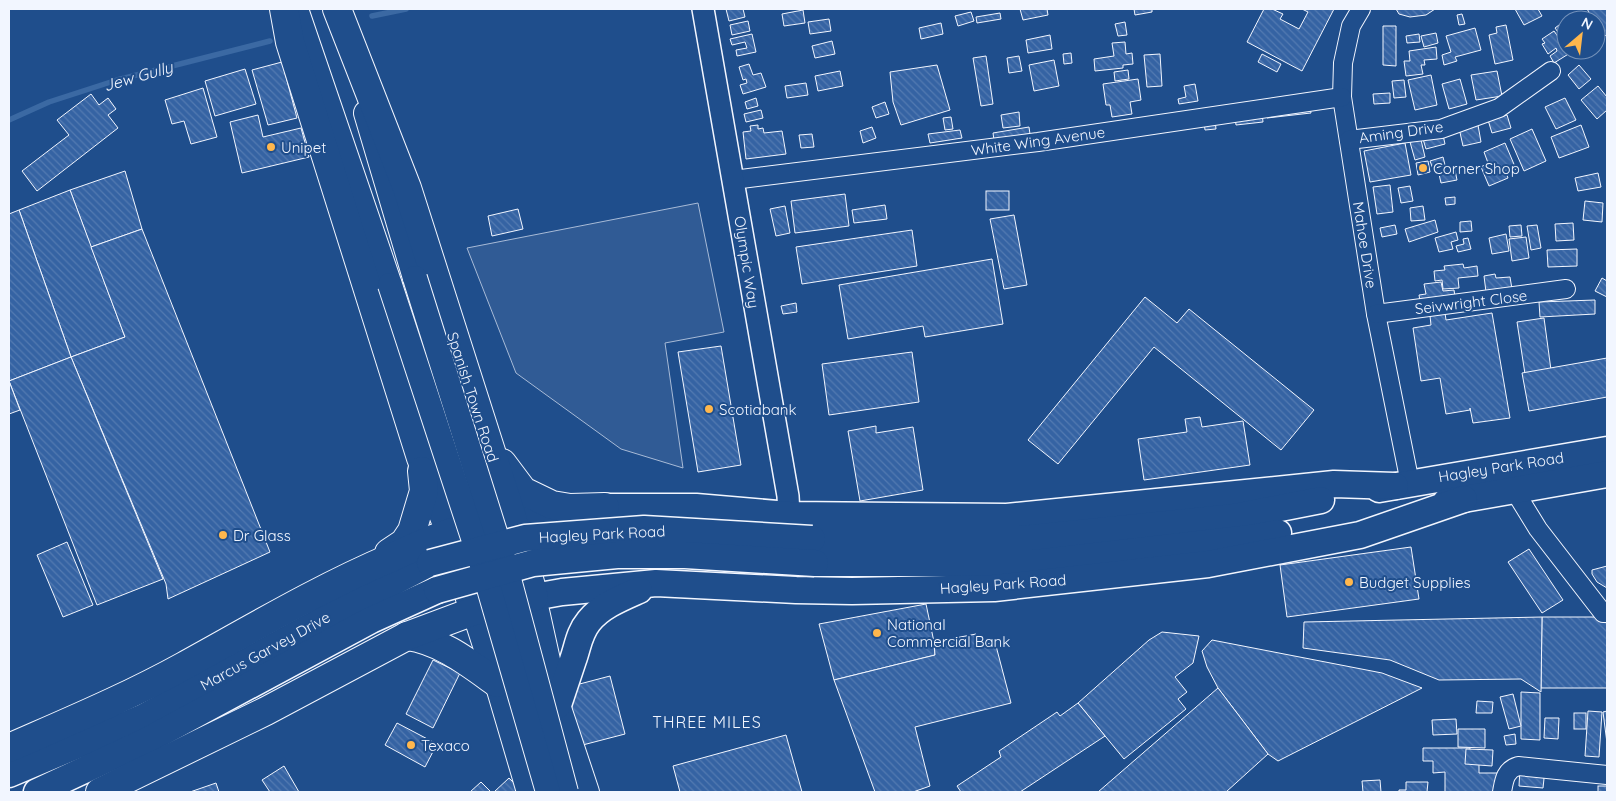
<svg xmlns="http://www.w3.org/2000/svg" width="1616" height="801" viewBox="0 0 1616 801" font-family="Quicksand,sans-serif">
  <style>
    .parking { fill: #305b95; stroke: #a8bbd7 }
    .lines { fill: none; stroke-linecap: round; stroke-linejoin: round }
    .stream { stroke: #3b69a3; stroke-width: 5.5 }
    .building { fill: url(#building-back-hatch); stroke: #f2f6ff }
    .minor-casing { stroke: #f2f6ff; stroke-width: 20 }
    .tertiary-casing { stroke: #f2f6ff; stroke-width: 24 }
    .secondary-casing { stroke: #f2f6ff; stroke-width: 26 }
    .primary-casing { stroke: #f2f6ff; stroke-width: 29 }
    .trunk-casing { stroke: #f2f6ff; stroke-width: 30 }
    .minor { stroke: #1f4e8c; stroke-width: 18 }
    .tertiary { stroke: #1f4e8c; stroke-width: 21 }
    .secondary { stroke: #1f4e8c; stroke-width: 24 }
    .primary { stroke: #1f4e8c; stroke-width: 26 }
    .trunk { stroke: #1f4e8c; stroke-width: 28 }
    .secondary-bridge-casing { stroke: #f2f6ff; stroke-width: 26; stroke-linecap: butt }
    .primary-bridge-casing { stroke: #f2f6ff; stroke-width: 29; stroke-linecap: butt }
    .secondary-bridge { stroke: #1f4e8c; stroke-width: 24 }
    .primary-bridge { stroke: #1f4e8c; stroke-width: 26 }
    .poi-dot { fill: #ffb74d; stroke: #1f4e8c; stroke-width: 2 }
    .labels { text-anchor: middle; dominant-baseline: central; stroke-width: 4; stroke-linejoin: round; paint-order: stroke }
    .street-label { font-size: 15px; fill: #f2f6ff; stroke: #1f4e8c }
    .poi-label { font-size: 15px; fill: #f2f6ff; stroke: #1f4e8c; text-anchor: start }
    .water-label { font-size: 16px; font-style: italic; fill: #f2f6ff; stroke: #1f4e8c }
    .neighbourhood-label { font-size: 16px; letter-spacing: 1px; fill: #f2f6ff; stroke: #1f4e8c }
  </style>
  <defs>
    <pattern id="building-back-hatch" width="6" height="6" patternUnits="userSpaceOnUse" patternTransform="scale(1.25)"><rect width="6" height="6" fill="#3563a3"/><path d="M-1 5l2 2M0 0l6 6M5-1l2 2" fill="none" stroke="#537ab1"/></pattern>
  </defs>
  <rect width="100%" height="100%" fill="#1f4e8c"/>
  <!-- parking -->
  <polygon class="parking" points="698,203 724,332 665,343 683,468 621,449 516,373 467,248"/>
  <g class="lines">
    <!-- stream -->
    <g class="stream">
      <polyline points="372,16 406,9"/>
      <polyline points="9,120 49,102 117,80 270,41"/>
    </g>
  </g>
  <!-- building -->
  <g class="building">
    <polygon points="726,9 743,9 745,17 729,21"/>
    <polygon points="1020,9 1047,9 1048,15 1023,20"/>
    <polygon points="1134,9 1152,9 1152,12 1135,15"/>
    <polygon points="1264,9 1272,9 1283,14 1280,19 1299,29 1308,12 1302,9 1334,9 1302,71 1247,42"/>
    <polygon points="1396,9 1435,9 1426,15 1410,17 1399,14"/>
    <polygon points="1515,9 1538,9 1542,16 1524,25"/>
    <polygon points="1587,9 1607,9 1607,34 1605,36 1596,22 1596,20 1594,20"/>
    <polygon points="803,10 805,23 784,26 782,14"/>
    <polygon points="971,12 974,21 958,26 955,16"/>
    <polygon points="1000,13 1001,19 977,23 976,17"/>
    <polygon points="1462,14 1465,24 1459,25 1457,15"/>
    <polygon points="829,19 831,31 810,34 808,22"/>
    <polygon points="1567,19 1568,20 1566,20 1566,43 1555,28"/>
    <polygon points="748,21 750,31 732,35 730,25"/>
    <polygon points="1125,22 1127,35 1118,36 1115,24"/>
    <polygon points="941,23 943,34 921,39 919,28"/>
    <polygon points="1506,25 1513,60 1495,64 1489,35 1497,33 1496,27"/>
    <polygon points="1383,26 1396,26 1396,66 1383,65"/>
    <polygon points="1475,28 1481,50 1455,57 1457,61 1444,65 1442,55 1451,52 1446,36"/>
    <polygon points="1596,28 1602,37 1596,41"/>
    <polygon points="1554,31 1566,48 1566,50 1570,53 1554,63 1550,56 1557,51 1556,48 1548,54 1542,44 1545,43 1542,39"/>
    <polygon points="1436,33 1438,43 1424,47 1421,36"/>
    <polygon points="752,34 756,52 737,56 736,50 747,48 745,42 732,45 730,39"/>
    <polygon points="1419,34 1420,42 1407,43 1406,36"/>
    <polygon points="1050,35 1052,49 1028,53 1026,40"/>
    <polygon points="832,41 835,54 815,58 812,46"/>
    <polygon points="1125,42 1126,54 1132,53 1133,64 1123,65 1123,68 1095,71 1094,59 1114,56 1112,43"/>
    <polygon points="1436,47 1437,59 1424,60 1425,65 1421,65 1423,74 1406,76 1404,61 1410,61 1409,51"/>
    <polygon points="1571,50 1585,50 1577,57"/>
    <polygon points="1071,53 1072,63 1064,64 1063,54"/>
    <polygon points="1160,54 1162,86 1147,87 1144,55"/>
    <polygon points="1262,54 1281,64 1277,72 1258,62"/>
    <polygon points="986,56 993,104 981,106 973,58"/>
    <polygon points="1019,56 1022,71 1009,73 1007,58"/>
    <polygon points="1054,60 1059,86 1034,91 1029,65"/>
    <polygon points="282,62 297,118 268,125 252,70"/>
    <polygon points="749,64 753,75 761,73 766,87 743,94 740,85 747,83 746,79 743,80 739,67"/>
    <polygon points="937,65 950,110 901,125 893,102 890,72"/>
    <polygon points="1579,65 1591,79 1579,89 1568,75"/>
    <polygon points="245,69 256,104 215,116 205,81"/>
    <polygon points="1128,70 1129,79 1115,81 1114,72"/>
    <polygon points="840,71 843,86 818,91 815,76"/>
    <polygon points="1497,71 1502,96 1476,100 1471,75"/>
    <polygon points="1431,75 1437,105 1415,110 1408,80"/>
    <polygon points="1138,79 1141,100 1130,102 1132,114 1112,117 1110,105 1106,105 1103,84"/>
    <polygon points="1460,79 1467,104 1449,109 1442,84"/>
    <polygon points="1404,80 1406,97 1394,98 1392,81"/>
    <polygon points="806,83 808,95 787,98 785,86"/>
    <polygon points="1195,84 1198,101 1179,104 1178,99 1186,97 1184,86"/>
    <polygon points="1598,86 1607,97 1607,110 1597,119 1581,100"/>
    <polygon points="203,88 217,137 191,144 184,121 172,124 165,100"/>
    <polygon points="1390,93 1390,103 1374,104 1373,94"/>
    <polygon points="91,94 99,105 108,98 116,109 108,115 118,128 37,191 22,171 69,135 57,120"/>
    <polygon points="756,98 758,106 747,109 745,102"/>
    <polygon points="1565,98 1576,120 1556,129 1545,107"/>
    <polygon points="885,102 889,114 876,118 872,107"/>
    <polygon points="1310,107 1311,113 1267,118 1266,111"/>
    <polygon points="761,110 763,118 746,122 744,114"/>
    <polygon points="1019,112 1020,126 1003,128 1001,115"/>
    <polygon points="1262,113 1263,122 1236,125 1235,116"/>
    <polygon points="258,115 263,137 301,128 309,157 242,173 230,122"/>
    <polygon points="1507,115 1511,128 1492,133 1488,120"/>
    <polygon points="951,117 953,129 945,130 943,118"/>
    <polygon points="1215,120 1216,129 1205,130 1204,121"/>
    <polygon points="758,125 758,129 763,128 764,133 782,131 786,154 746,159 743,132 751,131 750,126"/>
    <polygon points="1478,125 1481,142 1463,146 1459,128"/>
    <polygon points="1581,125 1589,147 1559,158 1551,137"/>
    <polygon points="872,127 876,138 863,143 860,131"/>
    <polygon points="1029,127 1030,134 994,140 993,133"/>
    <polygon points="1532,129 1546,161 1524,171 1510,139"/>
    <polygon points="960,130 962,138 930,143 928,134"/>
    <polygon points="812,134 814,147 801,148 799,135"/>
    <polygon points="1443,135 1445,144 1426,149 1423,139"/>
    <polygon points="1421,140 1425,157 1415,160 1410,142"/>
    <polygon points="1405,143 1411,175 1370,182 1364,151"/>
    <polygon points="1505,143 1516,169 1506,173 1508,178 1489,186 1481,167 1488,163 1484,152"/>
    <polygon points="1443,157 1445,165 1433,169 1430,161"/>
    <polygon points="1428,161 1430,172 1418,175 1416,163"/>
    <polygon points="1455,170 1457,180 1441,183 1439,174"/>
    <polygon points="125,171 142,229 91,247 70,190"/>
    <polygon points="1598,173 1601,187 1578,191 1575,178"/>
    <polygon points="1390,185 1393,212 1377,214 1373,187"/>
    <polygon points="1410,186 1413,201 1401,203 1398,188"/>
    <polygon points="70,190 125,337 71,357 19,210"/>
    <rect x="986" y="191" width="23" height="19"/>
    <polygon points="845,194 849,226 795,233 791,201"/>
    <polygon points="1455,197 1455,204 1446,205 1445,198"/>
    <polygon points="1585,201 1603,203 1602,222 1583,220"/>
    <polygon points="885,205 887,219 854,223 852,210"/>
    <polygon points="785,206 790,233 776,236 770,209"/>
    <polygon points="1423,206 1425,220 1411,221 1410,208"/>
    <polygon points="518,209 523,229 492,236 488,216"/>
    <polygon points="19,210 71,357 9,381 9,214"/>
    <polygon points="1014,215 1027,285 1004,289 990,219"/>
    <polygon points="1435,220 1438,232 1409,242 1405,229"/>
    <polygon points="1471,221 1472,231 1460,232 1460,222"/>
    <polygon points="1573,223 1574,240 1556,241 1555,224"/>
    <polygon points="1395,225 1397,234 1382,237 1380,228"/>
    <polygon points="1521,225 1522,236 1510,237 1509,226"/>
    <polygon points="1537,225 1541,248 1531,250 1527,226"/>
    <polygon points="142,229 270,552 168,599 166,584 71,357 125,337 91,247"/>
    <polygon points="912,230 917,266 802,284 796,247"/>
    <polygon points="1456,232 1458,240 1451,242 1453,249 1439,252 1435,238"/>
    <polygon points="1506,234 1509,251 1492,254 1489,238"/>
    <polygon points="1526,237 1529,258 1512,261 1509,239"/>
    <polygon points="1468,238 1471,249 1458,252 1456,246 1464,244 1463,239"/>
    <polygon points="1577,249 1577,266 1548,267 1547,250"/>
    <polygon points="992,259 1003,324 925,337 923,326 848,339 839,285"/>
    <polygon points="1463,264 1464,268 1477,266 1478,276 1458,278 1459,288 1443,289 1442,280 1435,281 1434,271 1445,270 1444,266"/>
    <polygon points="1495,274 1496,278 1510,277 1512,289 1486,292 1484,276"/>
    <polygon points="1602,278 1607,281 1607,297 1595,291"/>
    <polygon points="1441,282 1443,291 1454,290 1456,302 1421,307 1419,295 1426,294 1424,284"/>
    <polygon points="1145,297 1177,323 1189,309 1314,410 1281,450 1154,347 1058,464 1028,440"/>
    <polygon points="1595,300 1595,314 1540,317 1539,302"/>
    <polygon points="796,303 797,312 783,314 781,306"/>
    <polygon points="1445,313 1446,320 1492,313 1510,418 1473,423 1470,408 1470,410 1446,414 1440,378 1421,381 1413,328 1431,325 1430,316"/>
    <polygon points="1544,318 1551,370 1525,374 1517,322"/>
    <polygon points="721,346 741,465 698,472 678,352"/>
    <polygon points="912,352 919,402 829,415 822,364"/>
    <polygon points="71,357 163,579 97,605 9,381"/>
    <polygon points="1607,358 1607,397 1529,411 1522,373"/>
    <polygon points="9,381 20,410 9,414"/>
    <polygon points="1200,417 1202,427 1243,421 1250,465 1144,480 1138,439 1187,432 1185,419"/>
    <polygon points="876,426 876,433 913,427 923,490 860,501 848,431"/>
    <polygon points="67,542 93,605 63,617 37,555"/>
    <polygon points="1411,547 1419,599 1287,617 1280,565"/>
    <polygon points="1529,549 1563,600 1542,613 1508,562"/>
    <polygon points="1607,566 1607,588 1597,582 1592,574 1592,570"/>
    <polygon points="926,604 934,642 935,655 834,680 819,624"/>
    <polygon points="1542,617 1607,617 1607,688 1541,688"/>
    <polygon points="1542,617 1541,692 1521,679 1439,680 1390,660 1303,648 1304,622"/>
    <polygon points="1162,632 1199,636 1193,663 1175,677 1187,692 1178,699 1186,709 1124,759 1078,703 1149,640"/>
    <polygon points="976,634 979,646 995,642 1011,703 915,727 930,786 913,792 875,792 834,680 935,655 934,642"/>
    <polygon points="1212,640 1382,673 1422,688 1278,761 1268,754 1218,688 1207,667 1202,651"/>
    <polygon points="433,660 460,673 433,728 406,714"/>
    <polygon points="610,676 625,734 575,747 563,703 572,686"/>
    <polygon points="1218,688 1268,754 1226,792 1098,792"/>
    <polygon points="1521,692 1540,693 1540,740 1521,739"/>
    <polygon points="1513,694 1521,726 1509,729 1500,697"/>
    <polygon points="1477,701 1493,702 1492,713 1476,713"/>
    <polygon points="1078,703 1105,736 1020,792 961,792 957,786 1001,757 999,751 1057,712 1060,716"/>
    <polygon points="1588,711 1602,712 1599,757 1585,756"/>
    <polygon points="1607,711 1607,743 1603,712"/>
    <rect x="1574" y="713" width="12" height="16"/>
    <polygon points="1545,718 1559,718 1558,739 1544,738"/>
    <polygon points="1456,719 1457,734 1433,735 1432,720"/>
    <polygon points="397,723 437,744 425,767 385,745"/>
    <polygon points="1458,729 1485,729 1485,748 1458,747"/>
    <polygon points="1515,734 1516,744 1506,745 1504,736"/>
    <polygon points="786,735 802,792 680,792 673,766"/>
    <polygon points="1423,748 1470,748 1469,760 1479,760 1479,773 1498,773 1498,792 1445,792 1445,772 1433,773 1433,761 1423,761"/>
    <polygon points="1466,749 1493,750 1492,766 1465,764"/>
    <polygon points="284,766 299,792 270,792 262,780"/>
    <polygon points="1520,768 1545,769 1543,788 1519,786"/>
    <polygon points="509,778 521,790 518,792 494,792"/>
    <polygon points="1380,780 1381,792 1363,792 1362,781"/>
    <polygon points="481,782 491,792 470,792"/>
    <polygon points="1406,782 1428,782 1427,792 1399,792 1399,790 1406,790"/>
    <polygon points="216,783 219,792 190,792"/>
    <rect x="1598" y="786" width="9" height="6"/>
  </g>
  <g class="lines">
    <!-- minor casing -->
    <g class="minor-casing">
      <g id="minor">
        <polyline points="1361,9 1351,26 1343,63 1342,97 1376,314 1410,483"/>
        <polyline points="1349,140 1441,129 1499,108 1551,71"/>
        <polyline points="733,180 1038,142 1342,97"/>
        <polyline points="1376,314 1566,289"/>
        <polyline points="1514,490 1538,529 1603,613 1607,613"/>
        <path d="M1502,792c2,-11 3,-22 16,-26l89,9"/>
      </g>
    </g>
    <!-- tertiary casing -->
    <g class="tertiary-casing">
      <path id="tertiary" d="M703,9c29,162 56,325 85,487l1,19"/>
    </g>
    <!-- secondary casing -->
    <g class="secondary-casing">
      <g id="secondary">
        <polyline points="296,9 390,285"/>
        <polyline points="366,113 415,278"/>
        <polyline points="534,597 558,705 587,792"/>
        <polyline points="474,611 497,683 529,792"/>
      </g>
    </g>
    <!-- primary casing -->
    <g class="primary-casing">
      <g id="primary">
        <polyline points="1379,489 1607,450"/>
        <polyline points="1446,502 1607,474"/>
        <polyline points="512,517 605,507 696,507 789,515 1007,517 1334,484 1395,486"/>
        <polyline points="812,539 1021,539 1234,517 1321,500"/>
        <polyline points="815,563 1034,563 1250,538 1278,533"/>
        <polyline points="534,597 562,592 656,583 796,590 852,591 994,588 1208,564 1360,535 1464,499"/>
        <path d="M558,705c5,-15 10,-30 15,-45 5,-14 6,-27 16,-39 12,-15 32,-23 50,-31"/>
        <polyline points="9,774 144,717 344,608 430,563"/>
        <polyline points="37,792 146,741 371,620 437,590"/>
      </g>
    </g>
    <!-- trunk casing -->
    <g class="trunk-casing">
      <g id="trunk">
        <polyline points="284,9 290,42 421,458 450,532 472,605"/>
        <polyline points="502,463 523,491 552,505 570,508 605,507"/>
        <polyline points="389,553 404,543 412,531 424,491 422,471"/>
        <path d="M407,636c35,5 62,27 90,47"/>
        <path d="M9,748c59,-26 119,-51 175,-82 69,-38 136,-78 209,-109 24,-11 48,-23 74,-29"/>
        <polyline points="100,792 266,711 407,636 474,611 534,597 512,517 407,188 337,9"/>
      </g>
    </g>
    <!-- minor -->
    <use href="#minor" class="minor"/>
    <!-- tertiary -->
    <use href="#tertiary" class="tertiary"/>
    <!-- secondary -->
    <use href="#secondary" class="secondary"/>
    <!-- primary -->
    <use href="#primary" class="primary"/>
    <!-- trunk -->
    <use href="#trunk" class="trunk"/>
    <!-- secondary-bridge casing -->
    <g class="secondary-bridge-casing">
      <g id="secondary-bridge">
        <polyline points="415,278 505,564 566,792"/>
        <polyline points="390,285 483,568 548,792"/>
      </g>
    </g>
    <!-- primary-bridge casing -->
    <g class="primary-bridge-casing">
      <g id="primary-bridge">
        <polyline points="430,563 525,538 644,529 812,539"/>
        <polyline points="437,590 533,563 617,555 685,555 815,563"/>
      </g>
    </g>
    <!-- secondary-bridge -->
    <use href="#secondary-bridge" class="secondary-bridge"/>
    <!-- primary-bridge -->
    <use href="#primary-bridge" class="primary-bridge"/>
  </g>
  <!-- markers -->
  <g class="poi-dot">
    <circle cx="271" cy="147" r="5"/>
    <circle cx="1423" cy="168" r="5"/>
    <circle cx="709" cy="409" r="5"/>
    <circle cx="223" cy="535" r="5"/>
    <circle cx="1349" cy="582" r="5"/>
    <circle cx="877" cy="633" r="5"/>
    <circle cx="411" cy="745" r="5"/>
  </g>
  <g class="labels">
    <!-- street labels -->
    <g class="street-label">
      <text transform="translate(1401 132) rotate(-8)">Aming Drive</text>
      <text transform="translate(1038 141) rotate(-8)">White Wing Avenue</text>
      <text transform="translate(1365 245) rotate(81)">Mahoe Drive</text>
      <text transform="translate(747 262) rotate(81)">Olympic Way</text>
      <text transform="translate(1471 302) rotate(-7)">Seivwright Close</text>
      <text transform="translate(473 397) rotate(72)">Spanish Town Road</text>
      <text transform="translate(1501 467) rotate(-9)">Hagley Park Road</text>
      <text transform="translate(602 534) rotate(-3)">Hagley Park Road</text>
      <text transform="translate(1003 584) rotate(-4)">Hagley Park Road</text>
      <text transform="translate(265 651) rotate(-29)">Marcus Garvey Drive</text>
    </g>
    <!-- poi labels -->
    <g class="poi-label">
      <text x="281" y="147">Unipet</text>
      <text x="1433" y="168">Corner Shop</text>
      <text x="719" y="409">Scotiabank</text>
      <text x="233" y="535">Dr Glass</text>
      <text x="1359" y="582">Budget Supplies</text>
      <text x="887" y="624">National<tspan x="887" dy="17">Commercial Bank</tspan></text>
      <text x="421" y="745">Texaco</text>
    </g>
    <!-- water labels -->
    <g class="water-label">
      <text transform="translate(138 76) rotate(-16)">Jew Gully</text>
    </g>
    <!-- neighbourhood labels -->
    <g class="neighbourhood-label">
      <text x="707" y="722">THREE MILES</text>
    </g>
  </g>
  <!-- border -->
  <rect width="1616" height="801" fill="none" stroke="#f2f6ff" stroke-width="20"/>
  <!-- north arrow -->
  <g transform="translate(1581 35) rotate(28)"><circle r="24" fill="#1f4e8c" stroke="#7391ba"/>
  <path d="M0-4L9 19L0 12L-9 19Z" fill="#ffb74d"/>
  <text y="-8" font-size="14" font-weight="bold" text-anchor="middle" fill="#f2f6ff">N</text>
  </g>
</svg>
